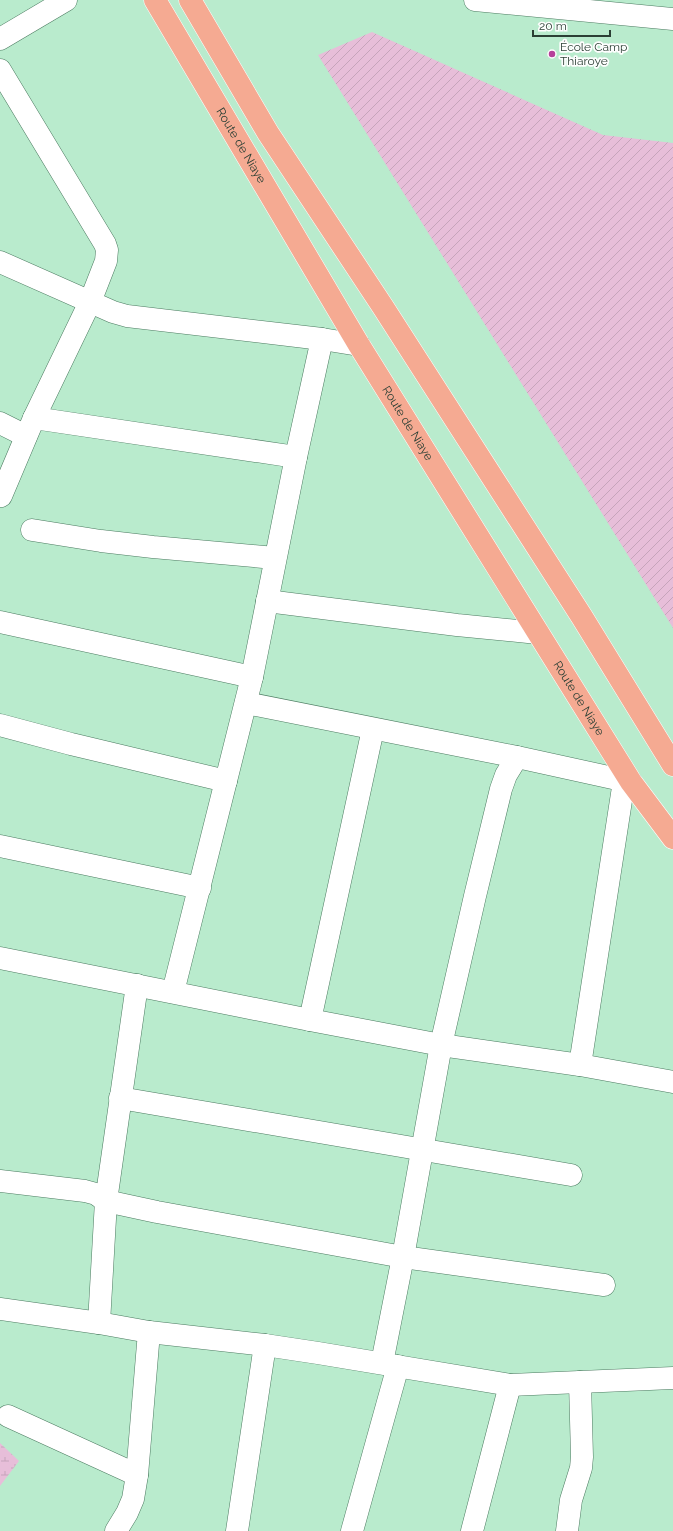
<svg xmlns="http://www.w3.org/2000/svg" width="673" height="1531" viewBox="0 0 673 1531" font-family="Raleway,sans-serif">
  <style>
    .wetland { fill: url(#wetland-marsh) }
    .garden { fill: url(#garden-furrows) }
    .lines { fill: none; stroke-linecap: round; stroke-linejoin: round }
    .minor-casing { stroke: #4c7b61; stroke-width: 23 }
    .major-casing { stroke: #fff; stroke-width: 23 }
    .minor { stroke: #fff; stroke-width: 22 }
    .major { stroke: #f5aa92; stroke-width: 22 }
    .poi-dot { fill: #b6419a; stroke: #fefefe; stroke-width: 1.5 }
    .labels { text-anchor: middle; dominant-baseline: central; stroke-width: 3.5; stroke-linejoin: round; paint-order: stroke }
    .poi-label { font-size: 12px; fill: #2b3f34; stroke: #fefefe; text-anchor: start }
    .street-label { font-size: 12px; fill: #2b3f34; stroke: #fefefe }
  </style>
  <defs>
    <pattern id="wetland-marsh" width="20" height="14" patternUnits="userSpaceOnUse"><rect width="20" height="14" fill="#e7bed9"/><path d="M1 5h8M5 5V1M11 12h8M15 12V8" fill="none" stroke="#c6a4bb"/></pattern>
    <pattern id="garden-furrows" width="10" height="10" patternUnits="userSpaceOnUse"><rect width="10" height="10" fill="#e7bed9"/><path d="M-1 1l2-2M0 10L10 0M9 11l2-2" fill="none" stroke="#c6a4bb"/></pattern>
  </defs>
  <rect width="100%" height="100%" fill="#b9ebcd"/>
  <!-- wetland -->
  <polygon class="wetland" points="0,1443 19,1461 0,1486"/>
  <!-- garden -->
  <polygon class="garden" points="372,32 603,135 673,143 673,628 318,55"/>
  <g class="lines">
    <!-- minor casing -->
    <g class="minor-casing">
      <g id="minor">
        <polyline points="475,0 673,19"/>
        <polyline points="0,39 66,0"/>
        <polyline points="0,70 105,244 107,250 106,261 90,302 34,418 1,496"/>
        <polyline points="0,262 113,312 127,316 322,339 359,345"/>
        <polyline points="34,418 296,457"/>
        <polyline points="0,423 26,436"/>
        <polyline points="32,530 101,541 153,547 275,558"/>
        <polyline points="267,601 457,625 538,633"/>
        <polyline points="0,622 252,677"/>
        <polyline points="246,703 517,757 631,782"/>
        <polyline points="0,725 71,744 226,781"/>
        <polyline points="0,846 200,888"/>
        <polyline points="0,958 310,1020 441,1045 580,1065 673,1082"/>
        <polyline points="173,992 252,677 296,457 322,339"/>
        <polyline points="310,1020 373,729"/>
        <polyline points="580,1065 624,781"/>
        <polyline points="120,1098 571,1175"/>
        <polyline points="0,1181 85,1191 96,1194 106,1201 157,1212 403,1257 604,1285"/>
        <polyline points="0,1309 99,1323 149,1332 265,1345 318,1353 510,1385 673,1378"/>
        <polyline points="99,1323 106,1201 137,985"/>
        <polyline points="382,1363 403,1257 441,1045 475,896 501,789 506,775 517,757"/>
        <polyline points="8,1416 137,1475"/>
        <polyline points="116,1531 127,1513 133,1499 137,1475 149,1332"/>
        <polyline points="237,1531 265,1345"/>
        <polyline points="352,1531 398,1366"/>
        <polyline points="472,1531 510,1385"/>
        <polyline points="567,1531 571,1500 581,1468 582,1457 580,1382"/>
      </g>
    </g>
    <!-- major casing -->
    <g class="major-casing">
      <g id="major">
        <path id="s1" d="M155,0l204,345 272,437 42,56"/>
        <polyline points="190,0 268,133 383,307 582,617 673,765"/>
      </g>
    </g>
    <!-- minor -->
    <use href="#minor" class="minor"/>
    <!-- major -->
    <use href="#major" class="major"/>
  </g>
  <!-- markers -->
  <circle class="poi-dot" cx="552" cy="54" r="4"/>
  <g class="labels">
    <!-- poi labels -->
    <g class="poi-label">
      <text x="560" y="47">École Camp<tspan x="560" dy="14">Thiaroye</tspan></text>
    </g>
    <!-- street labels -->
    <g class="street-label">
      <text stroke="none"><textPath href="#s1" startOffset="169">Route de Niaye</textPath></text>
      <text stroke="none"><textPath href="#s1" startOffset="493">Route de Niaye</textPath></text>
      <text stroke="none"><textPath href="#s1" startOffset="817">Route de Niaye</textPath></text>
    </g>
  </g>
  <!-- scale -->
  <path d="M533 30v6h77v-6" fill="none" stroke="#2b3f34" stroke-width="2"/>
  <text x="539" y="30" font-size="12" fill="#2b3f34" stroke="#fefefe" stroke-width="3" paint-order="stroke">20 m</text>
</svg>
